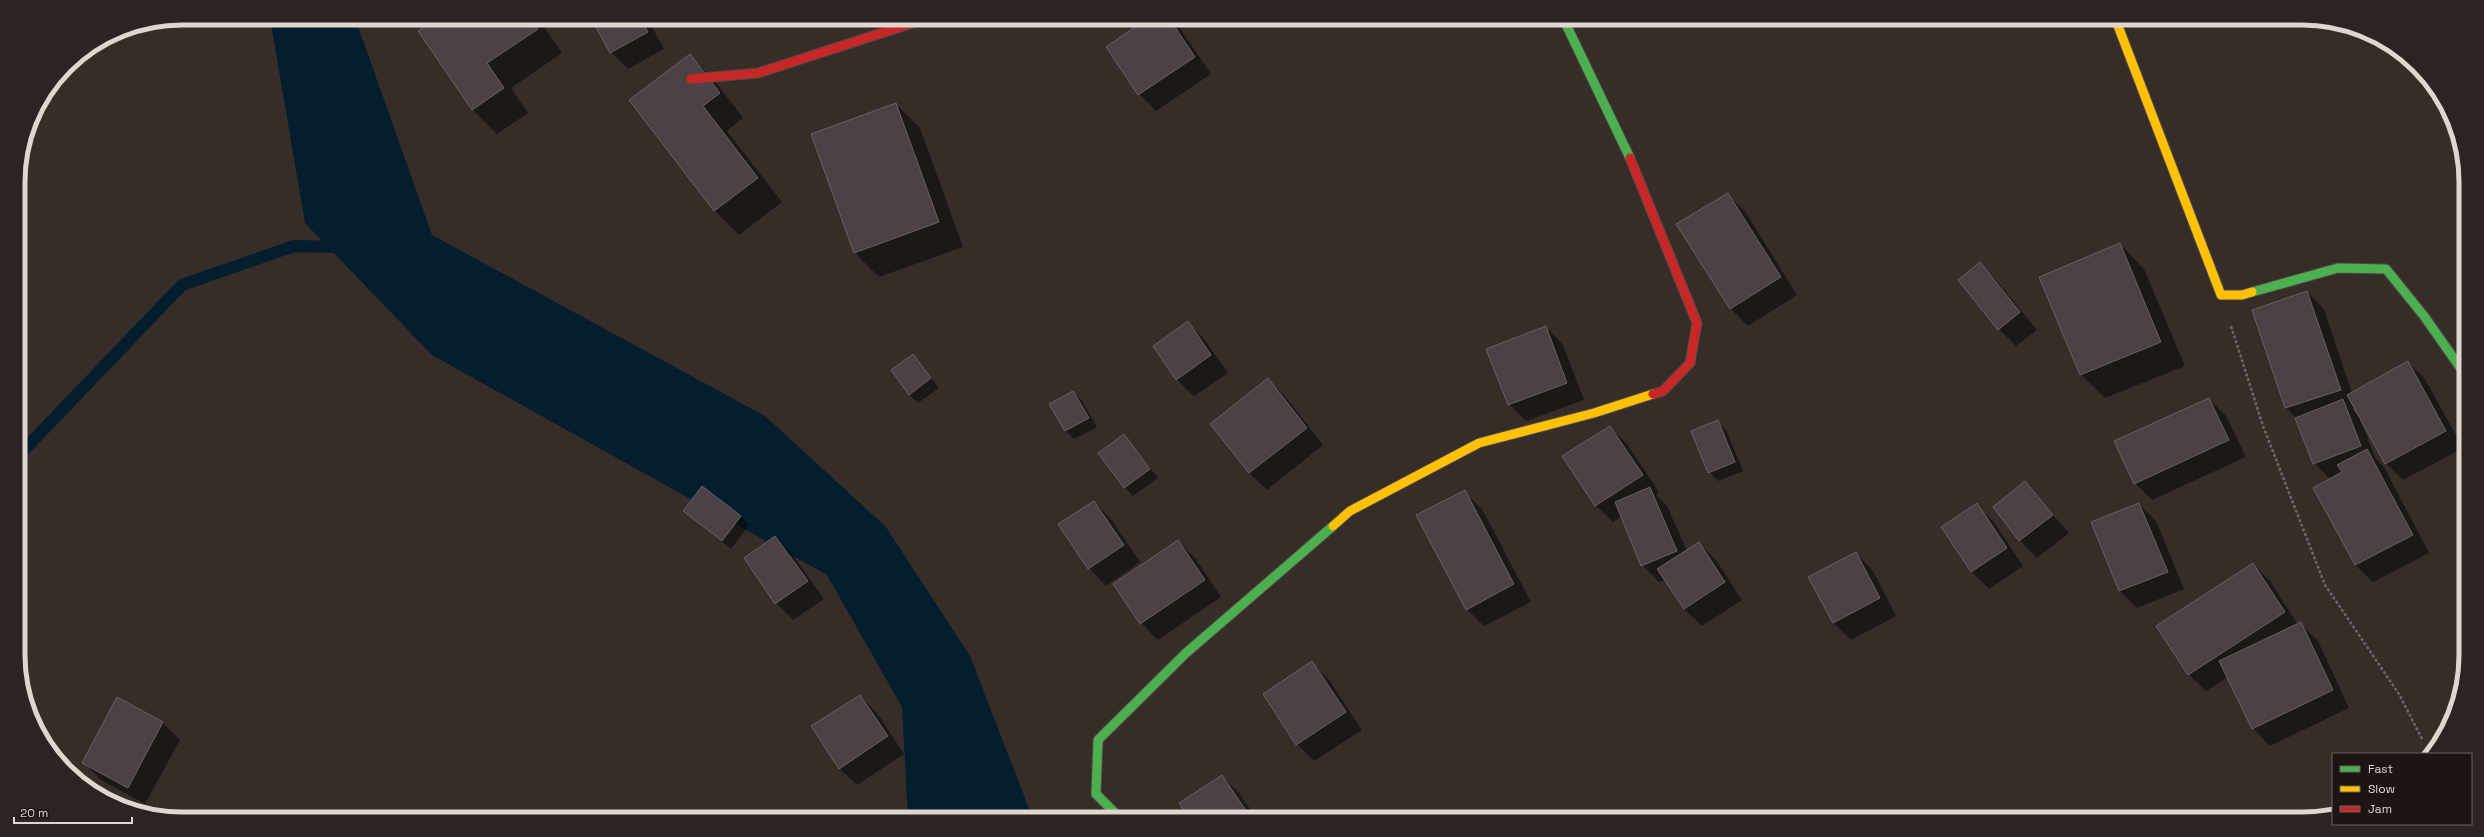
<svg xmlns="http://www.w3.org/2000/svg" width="2484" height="837" viewBox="0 0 2484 837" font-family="'Space Grotesk',sans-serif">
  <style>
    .water { fill: #051e2e }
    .shadow { fill: #0007; fill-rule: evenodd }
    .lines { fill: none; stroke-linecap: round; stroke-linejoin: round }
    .stream { stroke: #051e2e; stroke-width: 12 }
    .building { fill: #4c4246; stroke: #686162 }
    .fast-casing { stroke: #504845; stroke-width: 11 }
    .slow-casing { stroke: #504845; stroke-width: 11 }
    .jam-casing { stroke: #504845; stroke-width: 11 }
    .path { stroke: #6d6664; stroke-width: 2.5; stroke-dasharray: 3 2; stroke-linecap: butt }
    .fast { stroke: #4caf50; stroke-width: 9 }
    .slow { stroke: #ffc107; stroke-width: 9 }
    .jam { stroke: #c62828; stroke-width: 9 }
    .rim { fill: none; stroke: #e0d5d1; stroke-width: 5 }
  </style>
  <rect width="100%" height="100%" fill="#362d29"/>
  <!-- water -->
  <polygon class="water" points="270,18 355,18 432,235 765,416 886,527 970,656 1033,819 908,819 902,707 827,575 432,355 305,223"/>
  <!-- shadow -->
  <g class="shadow">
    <polygon points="439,18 538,18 562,53 511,88 528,113 497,134 472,109"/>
    <polygon points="592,18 647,18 664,49 628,69 611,52"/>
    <polygon points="1150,18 1170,18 1179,27 1211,74 1156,111 1139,94"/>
    <polygon points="690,56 714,80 743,118 727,131 782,202 739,235 715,211 630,100"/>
    <polygon points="896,104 920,128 963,247 879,277 855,253 812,135"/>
    <polygon points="1727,194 1745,211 1797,295 1748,326 1730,308"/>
    <polygon points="2120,244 2144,269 2185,366 2105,398 2080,374"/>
    <polygon points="1980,264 1997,281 2037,330 2016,346 1999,329"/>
    <path d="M2307,292l17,17 28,84 56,-31 17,17 38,69 -60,32 -17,-17 -25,-42 15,38 8,8 45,86 -56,29 -18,-17 -41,-77 16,-9 -16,-16 -18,-45 -10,-10 -33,-98zM2355,408l5,10 -8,-9z"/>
    <polygon points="1188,323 1205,340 1228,373 1194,396 1176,379"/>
    <polygon points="1546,327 1563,345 1584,400 1526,421 1509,404"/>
    <polygon points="913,356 939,388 918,403 909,394"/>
    <polygon points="1268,379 1285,396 1323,445 1267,490 1249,473"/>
    <polygon points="1073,392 1082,401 1097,427 1074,439 1065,431"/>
    <polygon points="2209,399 2226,416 2246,457 2152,500 2135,483"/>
    <polygon points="1717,422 1726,430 1743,471 1718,481 1709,472"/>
    <polygon points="1610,427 1627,444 1659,492 1656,495 1667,506 1687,551 1699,543 1716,560 1742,600 1702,626 1684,609 1665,580 1659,582 1642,565 1622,516 1613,522 1595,505"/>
    <polygon points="1124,435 1158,478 1133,496 1124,487"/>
    <polygon points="2025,483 2069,533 2037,558 2020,540 1994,507"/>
    <polygon points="1464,492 1482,509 1531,602 1484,626 1467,609"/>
    <polygon points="1094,502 1111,519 1140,562 1106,586 1089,568"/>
    <polygon points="2139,504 2156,521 2184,589 2137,608 2120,591 2093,523"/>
    <polygon points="1976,505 1994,522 2023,566 1989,589 1972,572 1942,527"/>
    <polygon points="684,511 741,516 749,525 731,549"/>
    <polygon points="775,537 792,554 824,599 793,620 776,603"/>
    <polygon points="1178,541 1195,558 1221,597 1158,640 1141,623"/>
    <polygon points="1856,553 1873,571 1896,616 1851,640 1833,623"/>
    <polygon points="2253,564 2270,581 2298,625 2300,623 2318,641 2349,708 2270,746 2253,728 2228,677 2206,691 2188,674"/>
    <polygon points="1312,663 1329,680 1362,730 1314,761 1297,744"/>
    <polygon points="860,696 877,713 904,754 857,785 839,768"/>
    <polygon points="162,722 180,740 145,804 101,780 84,763"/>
    <polygon points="1222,776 1239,793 1257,819 1190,819"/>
  </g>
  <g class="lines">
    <!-- stream -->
    <polyline class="stream" points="20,454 182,285 294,246 345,247"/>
  </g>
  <!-- building -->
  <g class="building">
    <polygon points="437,18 531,18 538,29 487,63 504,88 472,110 418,31"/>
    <polygon points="591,18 640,18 648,32 610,53"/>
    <polygon points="1148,18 1169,18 1195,57 1138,95 1106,47"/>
    <polygon points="690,54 720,93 703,106 758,178 714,211 629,100"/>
    <polygon points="896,103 939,222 854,253 811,134"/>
    <polygon points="1728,193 1781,277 1730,309 1676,224"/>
    <polygon points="2120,243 2161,342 2080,375 2039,277"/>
    <polygon points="1980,262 2020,312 1998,330 1958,280"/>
    <polygon points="2307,291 2341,390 2285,408 2252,310"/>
    <polygon points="1188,321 1211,355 1176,380 1153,346"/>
    <polygon points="1546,326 1567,383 1508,405 1486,349"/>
    <polygon points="913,354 931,378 909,395 891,370"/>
    <polygon points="2408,361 2446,431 2385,464 2347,395"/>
    <polygon points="1268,378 1307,428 1249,473 1210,424"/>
    <polygon points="1073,391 1089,418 1065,431 1049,404"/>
    <polygon points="2209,398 2229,440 2134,484 2114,441"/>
    <polygon points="2343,399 2361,446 2313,464 2295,418"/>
    <polygon points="1718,420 1735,462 1708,473 1691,431"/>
    <polygon points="1610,426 1643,475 1595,506 1562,456"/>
    <polygon points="1124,434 1150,469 1124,488 1098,453"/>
    <polygon points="2367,449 2413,535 2355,565 2313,488 2342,472 2337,465"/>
    <polygon points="2025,481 2053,515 2019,541 1993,507"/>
    <polygon points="702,486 741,516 722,541 683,511"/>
    <polygon points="1650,487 1677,551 1641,566 1615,502"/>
    <polygon points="1465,490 1514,584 1466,610 1416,515"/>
    <polygon points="1094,501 1124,545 1088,569 1058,524"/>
    <polygon points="1977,503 2007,548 1971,572 1941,527"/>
    <polygon points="2139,503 2168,572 2119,591 2091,522"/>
    <polygon points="775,536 808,581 775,604 744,558"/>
    <polygon points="1178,540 1205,580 1140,624 1113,584"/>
    <polygon points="1699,542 1725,582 1684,609 1657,569"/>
    <polygon points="1856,552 1880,598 1833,623 1808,577"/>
    <polygon points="2253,563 2285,612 2188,675 2156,626"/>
    <polygon points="2301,622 2333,690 2252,729 2219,661"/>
    <polygon points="1312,661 1346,712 1296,745 1263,694"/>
    <polygon points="860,695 888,736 839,769 811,726"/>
    <polygon points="117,697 163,722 128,788 82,763"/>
    <polygon points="1222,775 1247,812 1237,819 1189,819 1179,803"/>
  </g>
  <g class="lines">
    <!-- fast casing -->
    <g class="fast-casing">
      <g id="fast">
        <polyline points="1563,18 1630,158"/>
        <polyline points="2252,292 2338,268 2386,269 2424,316 2464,373"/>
        <polyline points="1121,819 1096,794 1098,740 1186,653 1333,526"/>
      </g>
    </g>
    <!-- slow casing -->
    <g class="slow-casing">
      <g id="slow">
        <polyline points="2115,18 2221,295 2242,295 2252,292"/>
        <polyline points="1333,526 1350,511 1479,443 1594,413 1653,394"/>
      </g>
    </g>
    <!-- jam casing -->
    <g class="jam-casing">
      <g id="jam">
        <polyline points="691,79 758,73 928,18"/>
        <polyline points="1630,158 1697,323 1690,363 1663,391 1653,394"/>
      </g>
    </g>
    <!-- path -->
    <polyline class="path" points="2231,326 2263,426 2325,585 2399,694 2422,739"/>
    <!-- fast -->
    <use href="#fast" class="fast"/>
    <!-- slow -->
    <use href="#slow" class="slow"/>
    <!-- jam -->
    <use href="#jam" class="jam"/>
  </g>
  <!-- crop -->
  <path d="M0 0H2484V837H0ZM182 25H2302A157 157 0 0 1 2459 182V655A157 157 0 0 1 2302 812H182A157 157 0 0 1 25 655V182A157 157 0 0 1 182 25Z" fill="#2c2421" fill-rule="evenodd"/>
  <path class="rim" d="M182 25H2302A157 157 0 0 1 2459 182V655A157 157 0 0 1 2302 812H182A157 157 0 0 1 25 655V182A157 157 0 0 1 182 25Z"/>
  <!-- legend -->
  <rect x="2332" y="753" width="140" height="72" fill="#1c1512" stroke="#6a625e"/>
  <rect x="2340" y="766" width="20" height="6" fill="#4caf50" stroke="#6a625e"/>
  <text x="2368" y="773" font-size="12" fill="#e0d5d1">Fast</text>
  <rect x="2340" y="786" width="20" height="6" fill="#ffc107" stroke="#6a625e"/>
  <text x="2368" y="793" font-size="12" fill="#e0d5d1">Slow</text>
  <rect x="2340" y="806" width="20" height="6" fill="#c62828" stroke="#6a625e"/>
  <text x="2368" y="813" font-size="12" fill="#e0d5d1">Jam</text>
  <!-- scale -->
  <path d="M14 817v6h118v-6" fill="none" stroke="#e0d5d1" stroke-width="2"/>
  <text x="20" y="817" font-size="12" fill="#e0d5d1" stroke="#1c1512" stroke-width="3" paint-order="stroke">20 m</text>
</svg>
